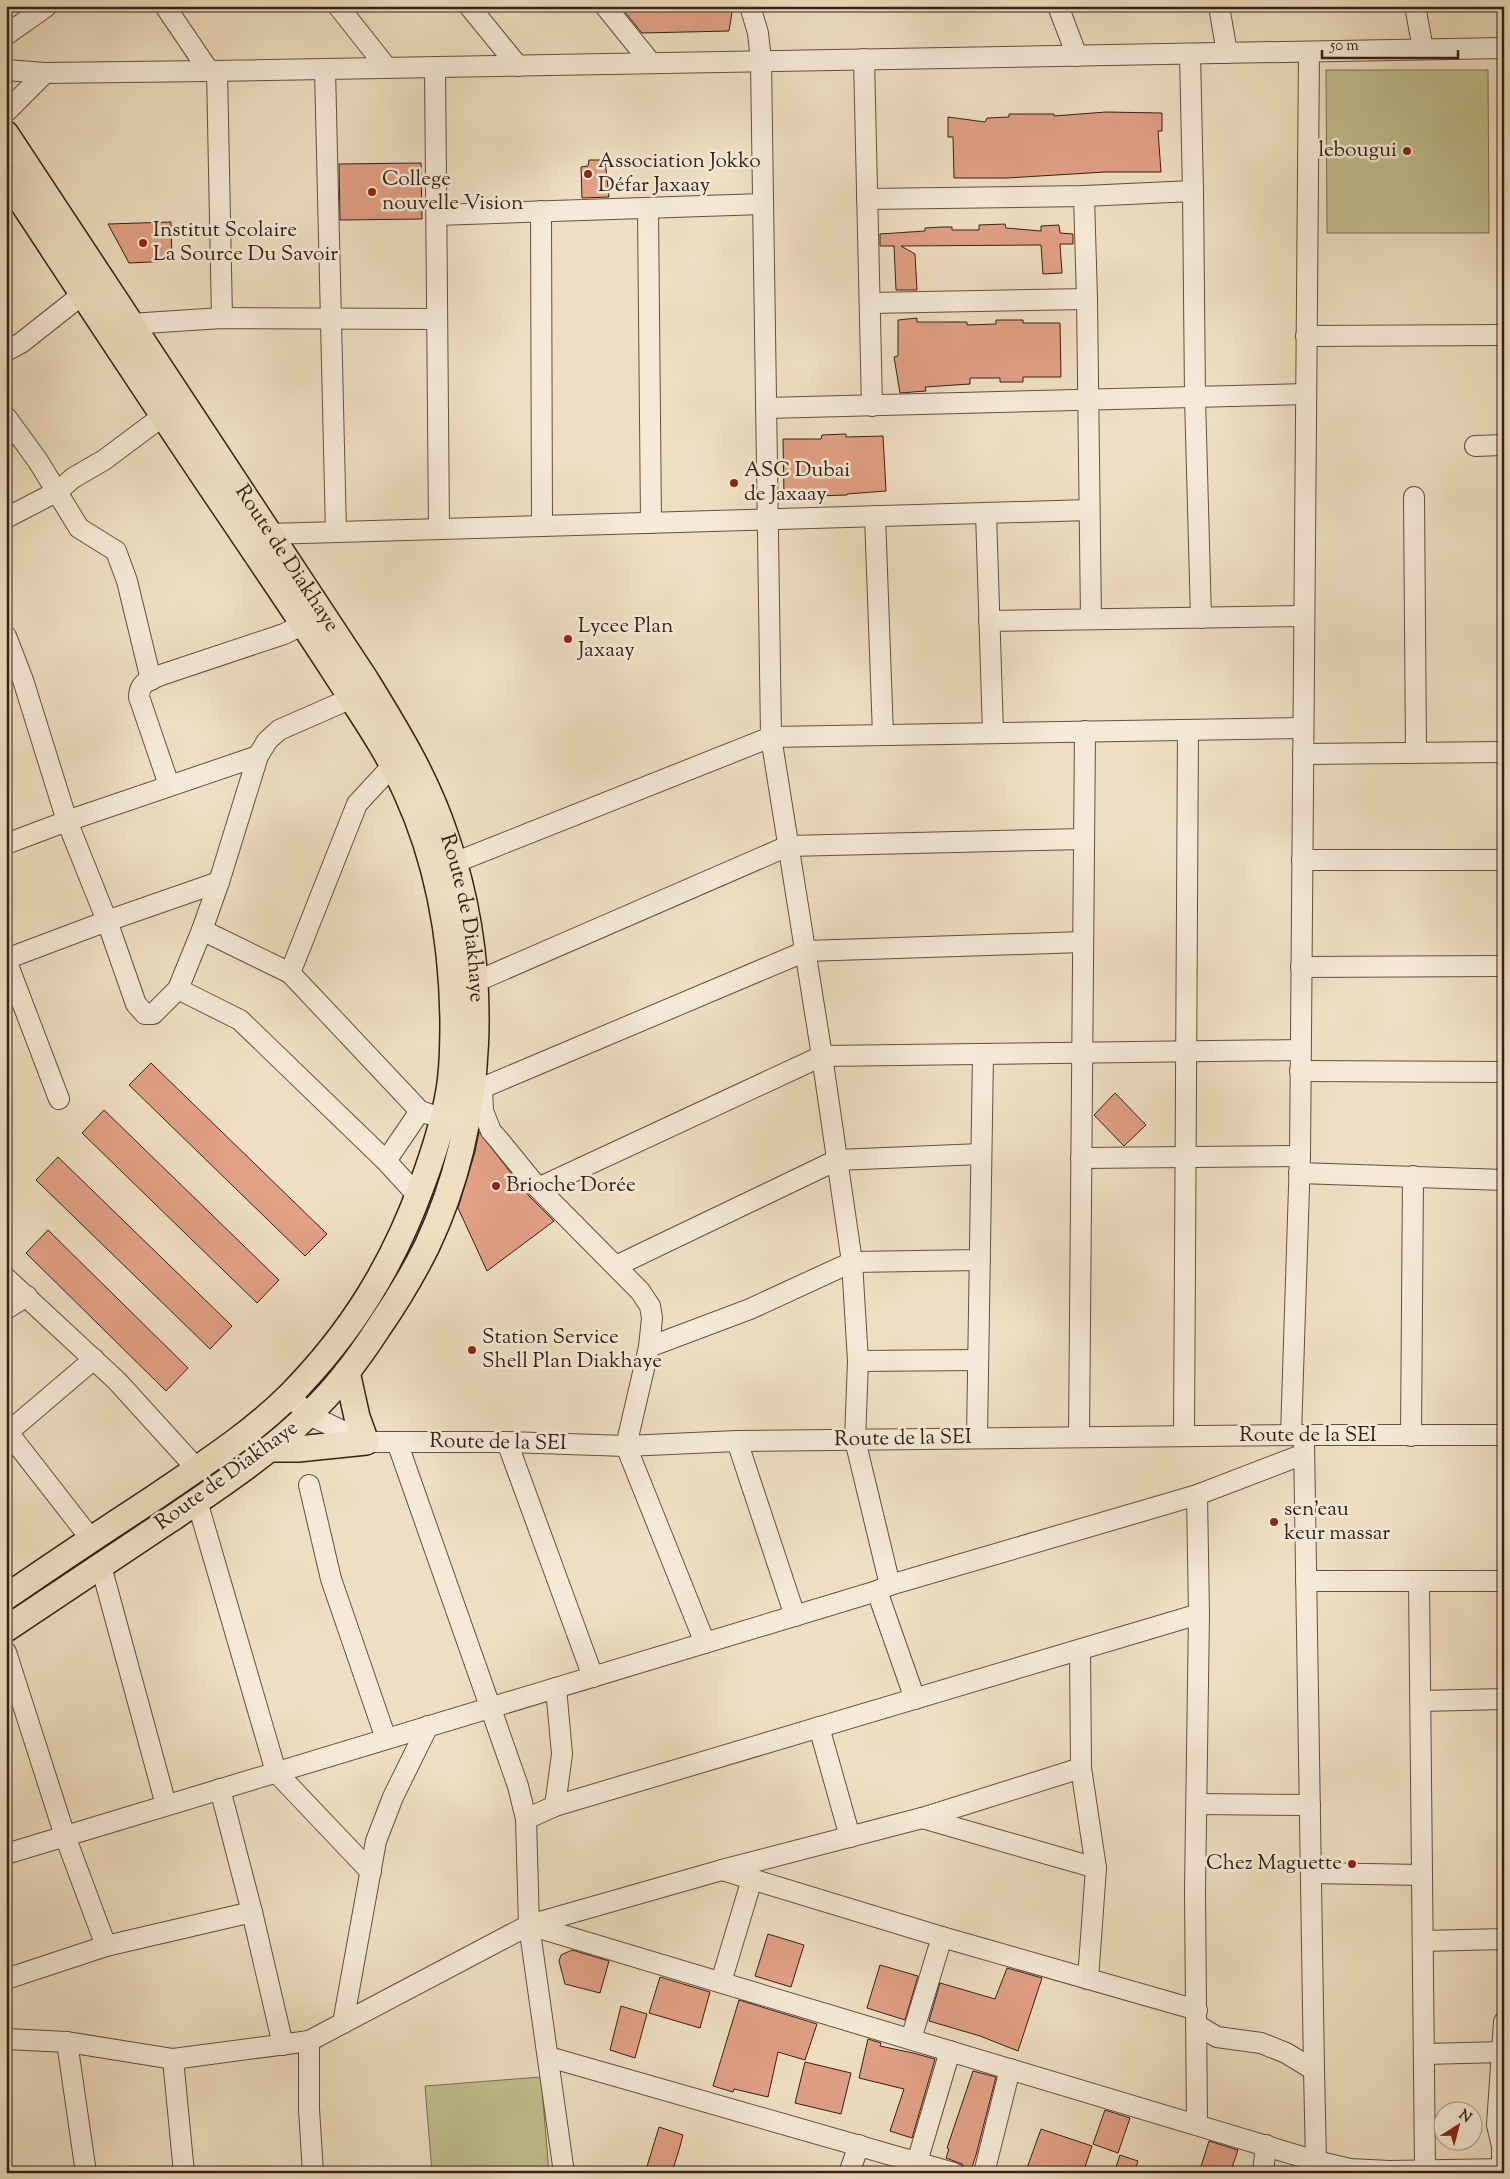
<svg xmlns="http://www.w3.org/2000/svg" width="1510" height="2179" viewBox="0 0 1510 2179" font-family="'Sorts Mill Goudy',serif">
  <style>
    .green { fill: #c1c08e; stroke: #7b7053 }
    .building { fill: #e2a086; stroke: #352018 }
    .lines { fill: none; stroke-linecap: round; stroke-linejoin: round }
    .minor-casing { stroke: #645042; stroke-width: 22 }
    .major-casing { stroke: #352018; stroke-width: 28 }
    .minor { stroke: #f5ead7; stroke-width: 20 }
    .major { stroke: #efdfc2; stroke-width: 25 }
    .poi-dot { fill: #8f2418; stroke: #f5ead7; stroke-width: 2 }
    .labels { text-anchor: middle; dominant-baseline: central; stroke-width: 5; stroke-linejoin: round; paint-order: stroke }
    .poi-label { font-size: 21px; fill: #352018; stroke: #f5ead7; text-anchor: start }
    .street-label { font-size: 21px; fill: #352018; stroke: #f5ead7 }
  </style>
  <rect width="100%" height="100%" fill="#efdfc2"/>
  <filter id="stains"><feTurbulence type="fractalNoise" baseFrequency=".004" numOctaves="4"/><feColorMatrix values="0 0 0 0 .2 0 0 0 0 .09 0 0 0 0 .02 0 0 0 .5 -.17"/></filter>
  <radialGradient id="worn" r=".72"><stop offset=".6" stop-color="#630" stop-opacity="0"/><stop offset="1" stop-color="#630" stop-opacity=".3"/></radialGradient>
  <!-- green -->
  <g class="green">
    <polygon points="1326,70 1488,70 1489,233 1327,233"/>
    <polygon points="541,2077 549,2173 432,2173 425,2086"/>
  </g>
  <!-- building -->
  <g class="building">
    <polygon points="620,6 733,6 729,31 642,33"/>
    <polygon points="1106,112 1162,113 1162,131 1158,131 1161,172 1105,172 1007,178 954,178 953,137 948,137 948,117 985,122 987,118 1009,117 1009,114 1054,114 1054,116"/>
    <polygon points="589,160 605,160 609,197 582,198 581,167 588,166"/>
    <polygon points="421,163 422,219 340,220 339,164"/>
    <polygon points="171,222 172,261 129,263 108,224"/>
    <polygon points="1005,224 1006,228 1041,231 1041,226 1059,225 1060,233 1073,234 1073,244 1060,244 1062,273 1043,274 1041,245 901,246 915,254 917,290 896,290 894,246 880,246 880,234 925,231 925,228 942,227 952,227 952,230 979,230 979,225"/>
    <polygon points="917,318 917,322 967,322 967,325 996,324 996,320 1023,320 1023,323 1060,323 1061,377 1023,377 1023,382 1000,382 1000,378 970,378 970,384 925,387 926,391 900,393 894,357 898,356 898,320"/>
    <polygon points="846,434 846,437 883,436 886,491 847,494 847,495 784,497 783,439 821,439 822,435"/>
    <polygon points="151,1063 327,1234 305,1256 129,1085"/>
    <polygon points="1115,1093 1146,1125 1124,1146 1094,1115"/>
    <polygon points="104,1110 279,1280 257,1303 82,1133"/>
    <polygon points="479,1132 529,1196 554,1221 487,1271 458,1208 475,1152"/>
    <polygon points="58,1157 232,1326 210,1349 36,1180"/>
    <polygon points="48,1230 188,1368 166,1391 26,1253"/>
    <polygon points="768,1934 804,1945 791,1987 755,1976"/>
    <polygon points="572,1950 609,1961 600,1993 565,1984 559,1961 561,1955"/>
    <polygon points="880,1965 918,1976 905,2020 867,2008"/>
    <polygon points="1007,1968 1042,1978 1018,2051 980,2036 929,2021 940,1983 995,1999"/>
    <polygon points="660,1977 710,1992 700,2028 649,2013"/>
    <polygon points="739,2000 817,2024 805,2060 778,2052 768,2097 734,2089 733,2092 713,2086"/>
    <polygon points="621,2006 647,2014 635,2058 610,2050"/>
    <polygon points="868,2039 881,2043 880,2046 913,2053 935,2059 912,2138 890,2131 904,2089 859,2078"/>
    <polygon points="805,2062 851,2073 841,2114 795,2103"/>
    <polygon points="973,2071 996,2077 976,2155 970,2173 966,2173 962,2164 946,2158 949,2149 947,2148"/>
    <polygon points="1105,2110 1130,2118 1118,2153 1093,2144"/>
    <polygon points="659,2127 683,2135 679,2150 673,2169 669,2168 668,2173 645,2173"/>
    <polygon points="1041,2129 1092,2146 1083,2173 1041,2173 1027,2168"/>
    <polygon points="1209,2141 1238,2150 1230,2173 1199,2173"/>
    <polygon points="1120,2155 1138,2161 1134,2173 1114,2173"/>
  </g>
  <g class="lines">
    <!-- minor casing -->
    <g class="minor-casing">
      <g id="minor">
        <polyline points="165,6 209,71"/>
        <polyline points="338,6 387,68"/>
        <polyline points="469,6 518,66"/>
        <polyline points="605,6 651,63"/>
        <polyline points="750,6 758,33 761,61 771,737 822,1056 852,1262 858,1361 855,1440 890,1585"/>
        <polyline points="1058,6 1077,56"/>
        <polyline points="1219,6 1227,53"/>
        <polyline points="1415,6 1423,49"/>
        <polyline points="6,35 47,6"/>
        <polyline points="1190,54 1193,191 1195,397 1201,618"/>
        <polyline points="864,59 872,406"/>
        <polyline points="435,67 439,529"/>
        <polyline points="325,69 336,532"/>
        <polyline points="6,70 45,73 209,71 1504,48"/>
        <polyline points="217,71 222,318"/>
        <polyline points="6,112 45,73"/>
        <polyline points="1084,196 1087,299 1091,619"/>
        <polyline points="867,199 1084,196 1193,191"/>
        <polyline points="648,208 651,523"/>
        <polyline points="541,211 542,526"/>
        <polyline points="437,215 763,204"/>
        <polyline points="870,303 1087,299"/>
        <polyline points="130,324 222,318 437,319"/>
        <polyline points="1306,336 1504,335"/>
        <polyline points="6,351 21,343 83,294"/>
        <polyline points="766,408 1306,394"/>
        <polyline points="6,417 38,461 79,528 116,551 127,581 151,680"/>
        <polyline points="1475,446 1504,445"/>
        <polyline points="1414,497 1416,752"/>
        <polyline points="986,513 993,733"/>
        <polyline points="875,516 883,735"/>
        <polyline points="6,518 58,491 73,478 104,460 163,416"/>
        <polyline points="269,534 1089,510"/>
        <polyline points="989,621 1304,616"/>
        <polyline points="6,636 23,680 67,821 107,921 136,1004 145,1014 153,1014 178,989 202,930 219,882 258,756 267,741 279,730 352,698"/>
        <polyline points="1303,754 1504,752"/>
        <path d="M169,785l-30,-88c0,-15 11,-17 22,-22l123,-41 20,-10"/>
        <polyline points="6,844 67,821 258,756"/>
        <polyline points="1302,860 1504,860"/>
        <polyline points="454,863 771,737 1303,728"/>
        <polyline points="202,930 290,973 420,1111 444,1119"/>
        <polyline points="6,959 107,921 219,882"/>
        <polyline points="6,960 59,1099"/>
        <polyline points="1301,967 1504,966"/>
        <polyline points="290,973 357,804 393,765"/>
        <polyline points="475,982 788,846 1084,839"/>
        <polyline points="178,989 240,1020 386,1161 418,1196"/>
        <polyline points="1300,1071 1504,1072"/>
        <polyline points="471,1087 482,1088 806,951 1083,942"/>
        <polyline points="482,1088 483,1111 491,1131 498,1139 538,1188 640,1291 650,1306 652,1318 649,1347 626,1446 705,1643"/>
        <polyline points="1081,1158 1300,1156"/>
        <polyline points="386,1161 420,1111"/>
        <polyline points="1299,1173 1504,1180"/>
        <polyline points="538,1188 822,1056 1300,1050"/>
        <polyline points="616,1266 837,1160 981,1154"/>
        <polyline points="6,1278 117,1381 197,1469"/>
        <polyline points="6,1309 27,1296"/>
        <polyline points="649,1347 750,1309 852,1262 980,1260"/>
        <polyline points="858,1361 978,1360"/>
        <polyline points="289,1395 309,1415 366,1442 507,1442 626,1446 737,1441 1304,1435 1504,1435"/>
        <polyline points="6,1430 91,1539"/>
        <polyline points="6,1434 94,1359"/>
        <polyline points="1291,1435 1300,1156 1309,52"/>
        <polyline points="1184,1436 1188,730"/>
        <polyline points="1411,1436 1413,1176"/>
        <polyline points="1079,1437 1085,731"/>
        <polyline points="977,1438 983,1054"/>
        <polyline points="737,1441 795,1616"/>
        <polyline points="397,1442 518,1786 526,1819 529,1925 564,2173"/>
        <polyline points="507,1442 593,1677"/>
        <polyline points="1304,1443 1314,2070 1316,2161 1318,2173"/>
        <polyline points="309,1485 331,1579 386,1739"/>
        <polyline points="197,1501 276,1772 371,1872"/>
        <polyline points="101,1566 166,1805"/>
        <polyline points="1306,1581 1504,1581"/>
        <polyline points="1419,1581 1425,2170"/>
        <polyline points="877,1591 915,1699"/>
        <polyline points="1080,1650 1081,1768 1096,1868 1088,1979"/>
        <polyline points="6,1652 65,1836 106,1946 6,1979"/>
        <polyline points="1421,1701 1504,1699"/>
        <polyline points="819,1727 850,1837"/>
        <polyline points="220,1789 252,1912 283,2045"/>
        <polyline points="1197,1804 1310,1805"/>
        <polyline points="555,1806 562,1754 556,1688"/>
        <polyline points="922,1818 1096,1868"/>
        <polyline points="526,1819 555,1806 1199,1614"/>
        <polyline points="6,1854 877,1591 890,1585 1197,1495 1304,1454"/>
        <polyline points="722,1870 942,1937 1197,2010"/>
        <polyline points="1311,1873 1422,1875"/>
        <polyline points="529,1925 1316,2161 1350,2169 1389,2171 1504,2169"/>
        <polyline points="1423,1941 1504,1939"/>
        <polyline points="106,1946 252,1912"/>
        <polyline points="721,1982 752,1879"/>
        <polyline points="343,2023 376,1841 393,1797 428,1726"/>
        <polyline points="1197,2025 1217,2037 1261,2043 1286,2053 1314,2070"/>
        <polyline points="6,2039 67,2042 173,2059 309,2041 529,1925 722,1870 922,1818 1081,1768"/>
        <polyline points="911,2039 942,1937"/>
        <polyline points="309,2041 309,2109 313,2173"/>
        <polyline points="67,2042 86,2173"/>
        <polyline points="1424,2054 1504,2052"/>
        <polyline points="549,2057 954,2173"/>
        <polyline points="173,2059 184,2173"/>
        <polyline points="1197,2124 1195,1891 1199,1614 1197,1495"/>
        <polyline points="917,2162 950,2051"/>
        <polyline points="1502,2169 1502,2146 1497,2125 1504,2022"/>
        <polyline points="849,2173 859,2145"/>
        <polyline points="984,2173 1010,2069"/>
        <polyline points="1263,2173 1266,2145"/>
      </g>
    </g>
    <!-- major casing -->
    <g class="major-casing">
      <g id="major">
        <path id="s1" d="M6,134l360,546c32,52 61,99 80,157 45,130 40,284 -19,409 -14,28 -30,55 -48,81 -20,31 -43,62 -70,87 -42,41 -92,74 -141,107 -54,36 -108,72 -162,108"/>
        <path d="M6,178c72,109 144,219 217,327 39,58 79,116 116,174 24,37 49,73 67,113 33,72 46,150 47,229 0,23 0,46 -4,69 -5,32 -15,62 -26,92 -30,83 -71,150 -133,213 -41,41 -91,72 -139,105 -49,32 -97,64 -145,97"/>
        <polyline points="269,1449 298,1449 366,1442 357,1417 347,1372"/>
      </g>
    </g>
    <!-- minor -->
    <use href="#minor" class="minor"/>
    <!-- major -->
    <use href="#major" class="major"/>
  </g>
  <!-- markers -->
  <g class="poi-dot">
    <circle cx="1407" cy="151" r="5"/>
    <circle cx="588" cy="174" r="5"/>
    <circle cx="372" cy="192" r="5"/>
    <circle cx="143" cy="243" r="5"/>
    <circle cx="734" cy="483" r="5"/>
    <circle cx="568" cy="639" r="5"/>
    <circle cx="496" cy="1186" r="5"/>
    <circle cx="472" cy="1350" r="5"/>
    <circle cx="1274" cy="1522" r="5"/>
    <circle cx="1352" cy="1864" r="5"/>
  </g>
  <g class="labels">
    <!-- poi labels -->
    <g class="poi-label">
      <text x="1397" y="151" text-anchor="end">lebougui</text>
      <text x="598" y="162">Association Jokko<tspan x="598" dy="24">Défar Jaxaay</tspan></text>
      <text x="382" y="180">College<tspan x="382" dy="24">nouvelle Vision</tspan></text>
      <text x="153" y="231">Institut Scolaire<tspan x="153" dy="24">La Source Du Savoir</tspan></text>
      <text x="744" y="471">ASC Dubai<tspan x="744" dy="24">de Jaxaay</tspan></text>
      <text x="578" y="627">Lycee Plan<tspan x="578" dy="24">Jaxaay</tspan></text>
      <text x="506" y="1186">Brioche Dorée</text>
      <text x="482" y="1338">Station Service<tspan x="482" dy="24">Shell Plan Diakhaye</tspan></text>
      <text x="1284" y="1510">sen'eau<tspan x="1284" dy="24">keur massar</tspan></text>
      <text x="1342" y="1864" text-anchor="end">Chez Maguette</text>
    </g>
    <!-- street labels -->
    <g class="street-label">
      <text stroke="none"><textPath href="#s1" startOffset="509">Route de Diakhaye</textPath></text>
      <text stroke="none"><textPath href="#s1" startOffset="914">Route de Diakhaye</textPath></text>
      <text x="1308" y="1436">Route de la SEI</text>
      <text transform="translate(903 1439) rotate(-1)">Route de la SEI</text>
      <text transform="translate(498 1443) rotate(1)">Route de la SEI</text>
      <text transform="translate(227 1476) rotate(-36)">Route de Diakhaye</text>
    </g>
  </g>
  <!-- margin -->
  <rect width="1510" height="2179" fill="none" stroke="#efdfc2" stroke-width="25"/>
  <rect x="8" y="8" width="1495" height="2164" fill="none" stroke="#352018" stroke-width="2.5"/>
  <rect x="12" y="12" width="1485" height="2154" fill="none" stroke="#352018"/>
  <!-- north arrow -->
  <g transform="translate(1458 2126) rotate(36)"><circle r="24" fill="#f5ead7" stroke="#a8998b"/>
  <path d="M0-4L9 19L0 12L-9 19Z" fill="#8f2418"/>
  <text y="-8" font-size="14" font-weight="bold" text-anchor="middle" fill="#352018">N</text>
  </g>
  <!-- scale -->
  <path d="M1322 50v8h136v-8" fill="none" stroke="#352018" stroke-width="2.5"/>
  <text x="1330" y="50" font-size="15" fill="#352018" stroke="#f5ead7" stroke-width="4" paint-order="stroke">50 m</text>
  <rect width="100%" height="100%" filter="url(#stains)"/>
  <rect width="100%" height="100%" fill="url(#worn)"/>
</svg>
